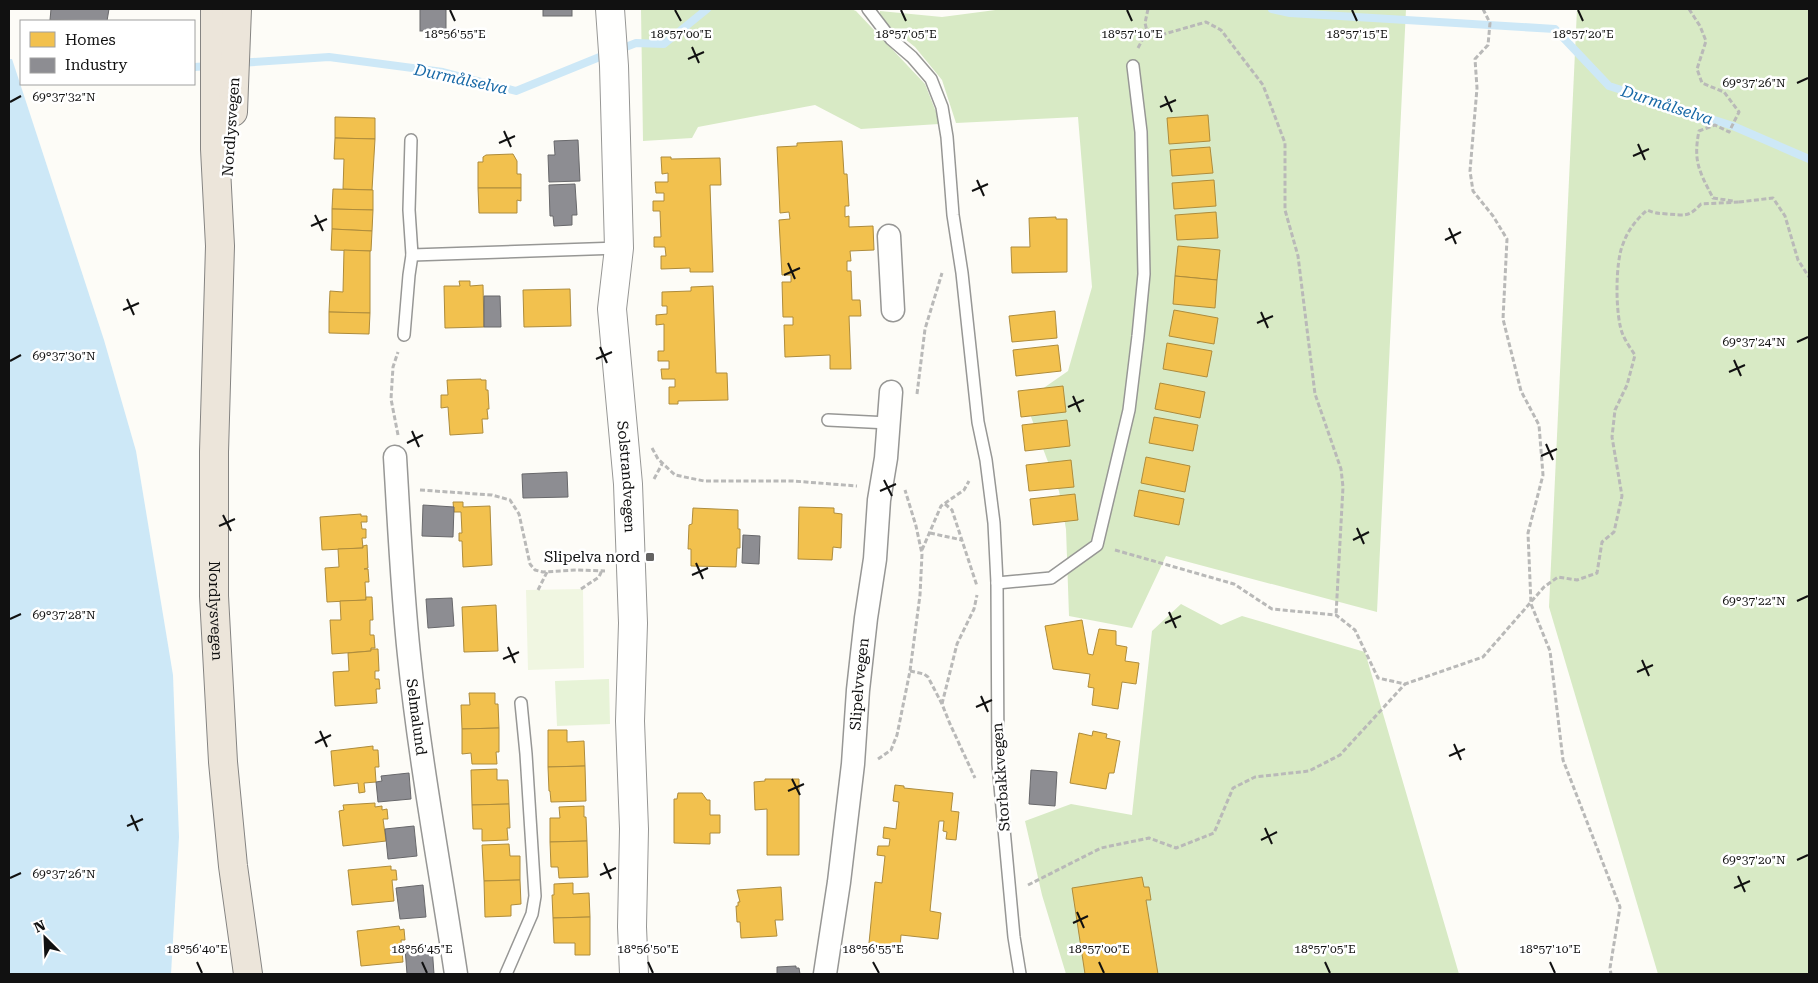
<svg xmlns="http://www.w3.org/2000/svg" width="1818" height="983" viewBox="0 0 1818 983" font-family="'Roboto Serif',serif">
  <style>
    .green { fill: #e7f3d7 }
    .forest { fill: #d8eac5 }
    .pitch { fill: #f0f6e1 }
    .water { fill: #cde8f7 }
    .homes { fill: #f2c14e; stroke: #ae8c3c }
    .industry { fill: #8d8d92; stroke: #68686b }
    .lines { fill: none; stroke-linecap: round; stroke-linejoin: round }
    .stream { stroke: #cde8f7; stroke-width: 8 }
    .service-casing { stroke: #979795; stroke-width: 14 }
    .minor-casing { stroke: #979795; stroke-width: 25 }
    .tertiary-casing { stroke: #979795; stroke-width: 30 }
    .trunk-casing { stroke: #858482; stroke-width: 30 }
    .path { stroke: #b9b9b8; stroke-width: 3; stroke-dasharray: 5 2.5; stroke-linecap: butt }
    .service { stroke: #fffffe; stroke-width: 11 }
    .minor { stroke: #fffffe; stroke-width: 22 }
    .tertiary { stroke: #fffffe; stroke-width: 28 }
    .trunk { stroke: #ece5da; stroke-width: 28 }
    .ticks { fill: none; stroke: #111; stroke-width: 2 }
    .poi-dot { fill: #646362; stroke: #fff; stroke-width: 2 }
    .labels { text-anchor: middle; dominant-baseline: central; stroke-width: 5; stroke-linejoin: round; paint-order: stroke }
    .street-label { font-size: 15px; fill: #111; stroke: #fff }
    .poi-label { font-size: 15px; fill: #111; stroke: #fff; text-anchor: end }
    .water-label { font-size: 16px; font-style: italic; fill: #1768a6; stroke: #fff }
    .ticks-label { font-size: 12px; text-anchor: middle; fill: #111; stroke: #fff; stroke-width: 5; stroke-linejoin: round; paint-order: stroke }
  </style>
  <rect width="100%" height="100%" fill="#fdfcf7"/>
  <!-- green -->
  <polygon class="green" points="609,679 610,724 557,726 555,681"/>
  <!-- forest -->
  <g class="forest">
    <polygon points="641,9 851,9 856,11 925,84 938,117 939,124 861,129 815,105 698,127 692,138 643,141"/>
    <polygon points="1003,9 1406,9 1377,612 1166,556 1132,628 1069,616 1066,529 1059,491 1025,401 1068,371 1092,287 1078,117 956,123 942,80 915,47 880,19 880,11 942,17"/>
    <polygon points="1577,9 1809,9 1809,974 1658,974 1549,607"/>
    <polygon points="1181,604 1221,625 1242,616 1365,652 1459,974 1066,974 1042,895 1025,821 1071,804 1132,815 1152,631"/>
  </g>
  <!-- pitch -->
  <polygon class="pitch" points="583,589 584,668 528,670 526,590"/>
  <!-- water -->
  <polygon class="water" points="9,59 12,59 13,62 104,340 136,451 173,675 179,837 171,974 9,974"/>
  <!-- homes -->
  <g class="homes">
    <polygon points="1208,115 1210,141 1169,144 1167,118"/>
    <polygon points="335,117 375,118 375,139 335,138"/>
    <polygon points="335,138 375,139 372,190 343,189 344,159 334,159"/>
    <polygon points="842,141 844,174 847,174 849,206 845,206 845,217 849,216 849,227 873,226 874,250 850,251 851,261 847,261 847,271 851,271 852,300 860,300 861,316 849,316 851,369 830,369 830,355 785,357 784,325 793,325 793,317 783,317 782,282 791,282 791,275 782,275 779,220 790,219 789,212 780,213 777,147 797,146 797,143"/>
    <polygon points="1210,147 1213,173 1172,176 1170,150"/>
    <polygon points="513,154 517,161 517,174 521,174 521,188 478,188 478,162 483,162 483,157 486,155"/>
    <polygon points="661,157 671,157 671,159 720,158 721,185 710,185 713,272 690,272 690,268 661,269 661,256 666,256 665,247 654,247 654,237 661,237 660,211 653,211 653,201 664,201 664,193 656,193 655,182 668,182 668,173 662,174"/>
    <polygon points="1214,180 1216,206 1174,209 1172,183"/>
    <polygon points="478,188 521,188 521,201 517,200 517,213 479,213"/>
    <polygon points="333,189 373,190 373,210 332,209"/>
    <polygon points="332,209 373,210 372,231 332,229"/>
    <polygon points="1216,212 1218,238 1177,240 1175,215"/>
    <polygon points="1056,217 1056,219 1067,219 1067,272 1012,273 1011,247 1030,247 1029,218"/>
    <polygon points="332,229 372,231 371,251 331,250"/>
    <polygon points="1178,246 1220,250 1217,280 1175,276"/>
    <polygon points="344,250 370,251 370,313 329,312 330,291 343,292"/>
    <polygon points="1175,276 1217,280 1215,308 1173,304"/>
    <polygon points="459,281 470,281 470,286 483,285 484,327 445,328 444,286 460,286"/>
    <polygon points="713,286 716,373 727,373 728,400 678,401 678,404 669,404 669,387 675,387 675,379 662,379 661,369 669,369 669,361 658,361 658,351 664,351 664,324 656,325 656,315 667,314 667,306 662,306 662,292 691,291 691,287"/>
    <polygon points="570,289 571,326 524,327 523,290"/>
    <polygon points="1174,310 1218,318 1214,344 1169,336"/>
    <polygon points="1055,311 1057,338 1012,342 1009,316"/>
    <polygon points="329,312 370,313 369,334 329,333"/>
    <polygon points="1167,343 1212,351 1207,377 1163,369"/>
    <polygon points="1058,345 1061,371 1016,376 1013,350"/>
    <polygon points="481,379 481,380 486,380 486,390 488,390 489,409 487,409 488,419 482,419 483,433 450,435 448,407 441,408 441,395 448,395 447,380"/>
    <polygon points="1160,383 1205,392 1200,418 1155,409"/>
    <polygon points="1063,386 1066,412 1021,417 1018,391"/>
    <polygon points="1154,417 1198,425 1193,451 1149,443"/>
    <polygon points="1067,420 1070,446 1025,451 1022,425"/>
    <polygon points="1146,457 1190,466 1185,492 1141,483"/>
    <polygon points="1071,460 1074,487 1029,491 1026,465"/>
    <polygon points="1139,490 1184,499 1179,525 1134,516"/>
    <polygon points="1075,494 1078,520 1033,525 1030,499"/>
    <polygon points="453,502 463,502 463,507 490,506 492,565 463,567 462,541 459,541 459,533 462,533 461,512 454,512"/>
    <polygon points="799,507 834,508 834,513 842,514 841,548 833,547 832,560 798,559"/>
    <polygon points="693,508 738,510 738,529 740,529 740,548 737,548 736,567 691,566 691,549 688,549 689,525 692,524"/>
    <polygon points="361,514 361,516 367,516 367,522 361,522 362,529 366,529 366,538 362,538 363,548 322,550 320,517"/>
    <polygon points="367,545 368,568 364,569 368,569 369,582 365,582 366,600 327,602 325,568 339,567 338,549 363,548 363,546"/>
    <polygon points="366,597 372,597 373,620 370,620 370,635 374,635 375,648 371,648 371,651 332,654 330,620 341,620 340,601 366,600"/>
    <polygon points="496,605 498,651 464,652 462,607"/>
    <polygon points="1082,620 1088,654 1093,655 1099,629 1116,631 1116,645 1127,647 1125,661 1139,663 1136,684 1122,682 1118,709 1092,705 1094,688 1088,687 1090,674 1053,669 1045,626"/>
    <polygon points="371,649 378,649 379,671 375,671 375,679 379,679 380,689 376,689 377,703 335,706 333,672 349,671 348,653 371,651"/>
    <polygon points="469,693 495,693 495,704 498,704 499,728 462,729 461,705 470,705"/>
    <polygon points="499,728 499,752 496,752 497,764 472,764 471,753 462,754 462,729"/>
    <polygon points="548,730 567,730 567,742 584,741 585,766 548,767"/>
    <polygon points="1093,731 1107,734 1106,738 1120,741 1114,773 1109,773 1106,789 1070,783 1079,733 1092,736"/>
    <polygon points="373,746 373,750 378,750 379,767 375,767 376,782 364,783 365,792 359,793 358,783 334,786 331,751"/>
    <polygon points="585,766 586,801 551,802 550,791 549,791 548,767"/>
    <polygon points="497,769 497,780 508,780 509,804 472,805 471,770"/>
    <polygon points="765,779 799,779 799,855 767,855 767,809 755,810 754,782 765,781"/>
    <polygon points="895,785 904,786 904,788 953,793 951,811 959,812 956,840 946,839 947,832 943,831 944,821 939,821 930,911 941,913 938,939 901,935 900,947 869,943 875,882 882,883 885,856 877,855 878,846 889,846 890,839 883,838 884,827 896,829 899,802 893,801"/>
    <polygon points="678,793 702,793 707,800 710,800 710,815 720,815 720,833 710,833 710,844 674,843 674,799 677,799"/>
    <polygon points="375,803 375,807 382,806 382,810 387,809 388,819 383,819 386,841 343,846 339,811 344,810 343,805"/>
    <polygon points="509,804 510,828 507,828 508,840 482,841 482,829 473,829 472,805"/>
    <polygon points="584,806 584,817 586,817 587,841 550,842 550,818 560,818 559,807"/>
    <polygon points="587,841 588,877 559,878 558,867 551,867 550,842"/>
    <polygon points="509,844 510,856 520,856 520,880 484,881 482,845"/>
    <polygon points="391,866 391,870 396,870 397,880 392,880 394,901 352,905 348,870"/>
    <polygon points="1142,877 1144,887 1149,887 1151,900 1146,900 1158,974 1085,974 1072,888"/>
    <polygon points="520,880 521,904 511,905 511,916 485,917 484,881"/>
    <polygon points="573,883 573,894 589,893 590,917 553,918 552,895 554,895 554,884"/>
    <polygon points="781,887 783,920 775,920 777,936 741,938 740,922 737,922 736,906 738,906 738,902 740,902 737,890"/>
    <polygon points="590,917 590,955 575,955 575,943 554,943 553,918"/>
    <polygon points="399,926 400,930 404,929 405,940 401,940 403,962 361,966 357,931"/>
  </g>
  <!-- industry -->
  <g class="industry">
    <polygon points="51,9 109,9 107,21 50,20"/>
    <rect x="420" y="9" width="26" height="22"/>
    <rect x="543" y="9" width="29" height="7"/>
    <polygon points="578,140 580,181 549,182 548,155 555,155 554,141"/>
    <polygon points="575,184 577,215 572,215 572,225 554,226 553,216 550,216 549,185"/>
    <polygon points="484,296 500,296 501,327 484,327"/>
    <polygon points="567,472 568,497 523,498 522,474"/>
    <polygon points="423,505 454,507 453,537 422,536"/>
    <polygon points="743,535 760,536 759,564 742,563"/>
    <polygon points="452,598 454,626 428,628 426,599"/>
    <polygon points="1031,770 1057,772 1055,806 1029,804"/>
    <polygon points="409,773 411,799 378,802 376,782 382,781 381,776"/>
    <polygon points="414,826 417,856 388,859 385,829"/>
    <polygon points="423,885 426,917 400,919 396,888"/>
    <polygon points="432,946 434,974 407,974 405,948"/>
    <polygon points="796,966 796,968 799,968 800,974 777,974 777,967"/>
  </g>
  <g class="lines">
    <!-- stream -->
    <g class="stream">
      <polyline points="1272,9 1290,13 1555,29 1609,86 1733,126 1809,159"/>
      <polyline points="618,50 636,43 664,44 707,9"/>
      <polyline points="239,63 329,57 443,72 516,91 607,54"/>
      <polyline points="194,67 210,66"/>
    </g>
    <!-- service casing -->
    <g class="service-casing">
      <g id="service">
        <polyline points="868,9 891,39 912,57 931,79 942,107 947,137 953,215 962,273 978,422 986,460 994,523 997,583 998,764 1014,937 1020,974"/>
        <polyline points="411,140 409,210 412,255 619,248"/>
        <polyline points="404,335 409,275 412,255"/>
        <polyline points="828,420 889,423"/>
        <polyline points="997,583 1051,578 1097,545 1129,410 1138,336 1144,274 1141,132 1133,66"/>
        <polyline points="506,974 532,914 535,896 526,754 521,703"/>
      </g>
    </g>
    <!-- minor casing -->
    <g class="minor-casing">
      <g id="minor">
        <polyline points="889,236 893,310"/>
        <path id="s1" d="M395,457c4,66 7,132 14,198 11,107 31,213 47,319"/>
        <path id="s2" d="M825,974l14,-92 14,-118 5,-74 8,-72 9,-59 4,-59 7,-42 5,-66"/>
      </g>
    </g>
    <!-- tertiary casing -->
    <g class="tertiary-casing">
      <g id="tertiary">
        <path id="s3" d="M610,9l4,57 5,182 -7,61 16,175 5,139 -3,98 4,108 -2,98 2,47"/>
      </g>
    </g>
    <!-- trunk casing -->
    <g class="trunk-casing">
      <g id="trunk">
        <path id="s4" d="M215,9v140l5,97 -6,206v144l9,166 10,104 15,108"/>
        <polyline points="233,112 237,9"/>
      </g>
    </g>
    <!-- path -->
    <g class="path">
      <polyline points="1148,9 1145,23 1147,31 1161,35 1206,22 1221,30 1263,85 1285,143 1285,210 1298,256 1315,394 1341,469 1343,487 1336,615"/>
      <polyline points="1483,9 1490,23 1488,45 1475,59 1477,88 1470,171 1473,191 1493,216 1507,239 1503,319 1521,391 1539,425 1543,475 1528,533 1531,604 1550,651 1563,760 1620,907 1610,968 1611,974"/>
      <path d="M1689,9l11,17 6,15 -9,28 5,14 22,9 15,20 -10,20 -14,-7 -16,6c-6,30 0,40 14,67l20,3"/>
      <polyline points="1138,48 1147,31"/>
      <polyline points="1739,202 1773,198 1785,216 1798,260 1809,277"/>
      <polyline points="917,394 925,329 942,273"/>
      <polyline points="398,435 391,399 393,367 398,352"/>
      <polyline points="652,448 658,459 675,475 704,481 793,481 857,486"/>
      <polyline points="654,479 662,464"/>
      <polyline points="420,490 492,495 510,500 519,514 530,564 535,570 543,572 576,570 605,571"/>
      <polyline points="945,504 952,510 977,586"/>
      <polyline points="930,533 962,540"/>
      <polyline points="922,550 941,506 964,490 969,481"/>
      <path d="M1115,550l119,34 38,25 64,6 19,15 23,48 27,6 78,-27 61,-70 14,-10 19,3 20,-7 5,-31 12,-10 8,-36 -10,-59 3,-27 12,-25 8,-30c-4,-6 -9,-13 -12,-20 -8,-18 -8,-73 0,-91 5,-14 13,-24 24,-34 10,4 11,3 20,4 18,1 21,4 34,-10l40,-2"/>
      <polyline points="581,589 599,577 602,570"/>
      <polyline points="538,590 547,572"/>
      <polyline points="910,671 924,674 928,677 942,704 950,724 975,778"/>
      <polyline points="942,704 957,644 974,609 977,595"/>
      <polyline points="878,759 891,750 897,735 910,671 920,595 922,554 916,526 905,490"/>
      <polyline points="1028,885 1101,848 1149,838 1176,848 1214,833 1233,788 1255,777 1309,771 1340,755 1405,684"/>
    </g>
    <!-- service -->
    <use href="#service" class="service"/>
    <!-- minor -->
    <use href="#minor" class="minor"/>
    <!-- tertiary -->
    <use href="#tertiary" class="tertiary"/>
    <!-- trunk -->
    <use href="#trunk" class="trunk"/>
  </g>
  <!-- ticks -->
  <path class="ticks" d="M450,10l5,11M675,10l6,11M901,10l5,11M1127,10l5,11M1352,10l5,11M1578,10l5,11M692,47l7,16M688,59l16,-7M1797,83l11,-5M1165,96l7,16M10,102l11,-6M1160,107l16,-7M504,131l7,16M499,143l16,-7M1638,144l7,16M1633,156l16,-7M977,180l7,16M972,191l16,-7M315,215l8,16M311,226l16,-7M1449,228l7,16M1445,240l16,-8M788,263l7,16M784,275l16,-7M127,299l7,16M123,310l16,-7M1261,312l7,16M1257,323l16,-7M1797,342l11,-5M600,347l7,16M596,359l16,-7M1734,360l7,16M10,361l11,-6M1729,372l16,-7M1073,396l7,16M1068,407l16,-7M412,431l7,16M407,443l16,-8M1546,444l7,16M1541,456l16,-7M884,480l8,16M880,491l16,-7M223,515l8,16M219,526l16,-7M1357,528l7,16M1353,540l16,-8M696,563l7,16M692,575l16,-7M1797,601l11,-5M1169,612l7,16M10,619l11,-5M1165,623l16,-7M508,647l7,16M503,659l16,-7M1642,660l7,16M1637,672l16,-7M981,696l7,16M976,707l16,-7M320,731l7,16M315,743l16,-8M1454,744l7,16M1449,756l16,-7M792,779l8,16M788,791l16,-7M131,815l7,16M127,826l16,-7M1265,828l7,16M1261,840l16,-8M1797,860l11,-5M604,863l7,16M600,875l16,-7M1738,876l7,16M10,878l11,-5M1734,888l16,-7M1077,912l7,16M1073,923l15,-7M197,962l5,11M422,962l5,11M648,962l5,11M873,962l6,11M1099,962l5,11M1325,962l5,11M1550,962l5,11"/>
  <!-- markers -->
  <rect class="poi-dot" x="645" y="552" width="10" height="10" rx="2.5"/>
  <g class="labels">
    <!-- street labels -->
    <g class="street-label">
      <text transform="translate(231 127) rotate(-86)">Nordlysvegen</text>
      <text stroke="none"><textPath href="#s3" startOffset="469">Solstrandvegen</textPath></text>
      <text stroke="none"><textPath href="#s4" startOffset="602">Nordlysvegen</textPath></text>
      <text stroke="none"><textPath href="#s2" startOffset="292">Slipelvvegen</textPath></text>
      <text stroke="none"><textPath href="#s1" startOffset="261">Selmalund</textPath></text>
      <text transform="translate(1001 777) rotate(-94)">Storbakkvegen</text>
    </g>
    <!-- poi labels -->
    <g class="poi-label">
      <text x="640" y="557">Slipelva nord</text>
    </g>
    <!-- water labels -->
    <g class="water-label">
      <text transform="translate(461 79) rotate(12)">Durmålselva</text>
      <text transform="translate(1667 105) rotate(18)">Durmålselva</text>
    </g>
  </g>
  <g class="ticks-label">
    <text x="455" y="38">18°56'55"E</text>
    <text x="681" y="38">18°57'00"E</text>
    <text x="906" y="38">18°57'05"E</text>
    <text x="1132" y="38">18°57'10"E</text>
    <text x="1357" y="38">18°57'15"E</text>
    <text x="1583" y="38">18°57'20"E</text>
    <text x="1754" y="87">69°37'26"N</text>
    <text x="64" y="101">69°37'32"N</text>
    <text x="1754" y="346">69°37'24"N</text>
    <text x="64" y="360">69°37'30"N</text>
    <text x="1754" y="605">69°37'22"N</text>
    <text x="64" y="619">69°37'28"N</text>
    <text x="1754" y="864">69°37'20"N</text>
    <text x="64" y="878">69°37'26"N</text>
    <text x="197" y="953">18°56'40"E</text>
    <text x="422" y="953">18°56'45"E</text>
    <text x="648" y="953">18°56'50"E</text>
    <text x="873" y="953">18°56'55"E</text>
    <text x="1099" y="953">18°57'00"E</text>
    <text x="1325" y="953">18°57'05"E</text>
    <text x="1550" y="953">18°57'10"E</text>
  </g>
  <!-- border -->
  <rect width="1818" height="983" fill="none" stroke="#111111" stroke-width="20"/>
  <!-- legend -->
  <rect x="20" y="20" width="175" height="65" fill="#ffffff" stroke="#a0a0a0"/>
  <rect x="30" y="32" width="25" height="15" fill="#f2c14e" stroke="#a0a0a0"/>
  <text x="65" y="45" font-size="15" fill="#111111">Homes</text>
  <rect x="30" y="58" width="25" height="15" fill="#8d8d92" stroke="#a0a0a0"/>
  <text x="65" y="70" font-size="15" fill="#111111">Industry</text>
  <!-- north arrow -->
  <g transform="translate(45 938) rotate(336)" stroke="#ffffff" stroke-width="4" paint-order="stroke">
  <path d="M0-4L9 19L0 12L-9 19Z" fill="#111111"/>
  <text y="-8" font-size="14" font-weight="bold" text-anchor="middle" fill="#111111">N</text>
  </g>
</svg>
